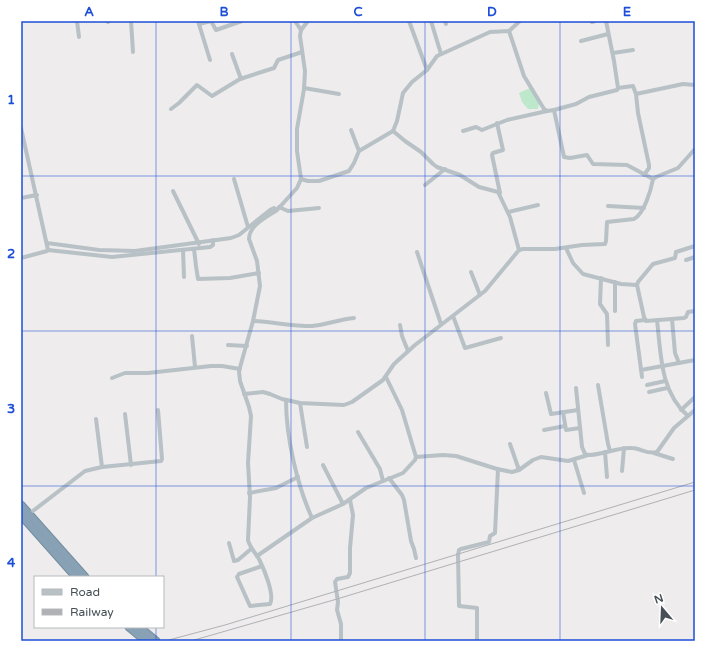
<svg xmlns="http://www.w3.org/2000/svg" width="716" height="662" viewBox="0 0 716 662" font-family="'Varela Round',sans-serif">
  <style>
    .green { fill: #bee8cb }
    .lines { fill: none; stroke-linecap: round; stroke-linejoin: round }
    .highway-casing { stroke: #748da0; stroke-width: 9 }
    .street { stroke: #b8c1c6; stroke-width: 4 }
    .highway { stroke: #89a1b5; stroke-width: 7 }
    .rail { stroke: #aeb1b5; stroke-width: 1 }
    .grid { fill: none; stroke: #1d4ed8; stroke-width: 1; stroke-opacity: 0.55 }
    .neatline { fill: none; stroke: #1d4ed8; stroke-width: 1.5 }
    .grid-label { font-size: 13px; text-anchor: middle; font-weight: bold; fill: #1d4ed8 }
  </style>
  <rect width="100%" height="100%" fill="#eeecec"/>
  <!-- green -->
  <polygon class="green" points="530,88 539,103 538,109 528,109 522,102 519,93"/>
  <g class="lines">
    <!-- highway casing -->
    <g class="highway-casing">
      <g id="highway">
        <polyline points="21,505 85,577"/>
        <polyline points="21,515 76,577"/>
        <polyline points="129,627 146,641"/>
        <polyline points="139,627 156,641"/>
      </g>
    </g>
    <!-- street -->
    <g class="street">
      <polyline points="77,21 79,37"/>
      <polyline points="107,21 108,22"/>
      <polyline points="131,21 133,52"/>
      <polyline points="198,21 210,60"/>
      <polyline points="295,21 301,30"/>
      <polyline points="409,21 427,70"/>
      <polyline points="431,21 441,54"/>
      <polyline points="445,21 446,24"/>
      <polyline points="592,22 595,21"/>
      <polyline points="199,24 211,21 216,30 242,21"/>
      <polyline points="509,31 524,76 544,109 547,111 554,110 564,157 570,158 587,155 593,164 627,165 653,179"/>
      <polyline points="581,41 608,34"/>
      <polyline points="613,53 633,50"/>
      <polyline points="232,54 241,79"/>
      <polyline points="304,88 339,94"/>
      <polyline points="618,88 633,86 636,94"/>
      <polyline points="171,109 179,103 197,85 212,96 240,79 274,68 278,60 302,52"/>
      <polyline points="554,110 576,104 589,97 617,90 618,88 614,61 606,21"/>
      <polyline points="497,123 503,150 493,153 492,155 500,193"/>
      <polyline points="21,128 48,250 47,251 21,258"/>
      <polyline points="351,130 359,151"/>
      <polyline points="393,131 405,141 421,152 433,164 437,167 460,175 479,187 498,192 510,217 519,250"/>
      <polyline points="463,131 476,127 482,130 507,120 547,111"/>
      <polyline points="644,175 649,168 649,165 638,113 636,94 683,84 695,85"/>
      <polyline points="234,179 248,227"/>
      <polyline points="301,179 308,181 319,181 349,171 354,163 359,151 393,131 397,121 403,93 412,82 427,70 437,56 490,32 509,31 520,21"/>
      <polyline points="425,185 445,169"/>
      <polyline points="173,191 199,244"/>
      <polyline points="21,198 37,195"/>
      <polyline points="608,206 644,208"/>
      <polyline points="279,207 288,211 319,208"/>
      <polyline points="277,210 297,188 301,179 297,151 297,129 304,89 305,71 300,36 301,30 308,21"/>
      <polyline points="508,212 538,205"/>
      <path d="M47,243l52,7 36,1 96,-13 8,-3 31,-25 4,-2 3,2c-10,7 -28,15 -28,29l8,22 3,25 -7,35 -14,50 1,10 9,26 2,9 -3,47 2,34 -2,43c2,8 7,12 11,19 5,10 16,36 11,45l-20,2 -13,-29 2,-3 23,-8"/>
      <polyline points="695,246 676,252 675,258 653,264 638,282 637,285 644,317 646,321 684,318 686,317 688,312 695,311"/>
      <polyline points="566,248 573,263 583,274 621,284 637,285"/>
      <polyline points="194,249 196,266 198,279 230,278 259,273"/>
      <polyline points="48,250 112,257 210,247 213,245 213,240"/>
      <polyline points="183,250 184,277"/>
      <polyline points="417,252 441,324"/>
      <polyline points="686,260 695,257"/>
      <polyline points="471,272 480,295"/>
      <polyline points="601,278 600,304 607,314 608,345"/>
      <polyline points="615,282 615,311"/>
      <polyline points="453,316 465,348 501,338"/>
      <polyline points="672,319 675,353 679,363"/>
      <path d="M657,320c4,34 3,72 31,96"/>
      <path d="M253,321c20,1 39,5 59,5 14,-1 28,-7 42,-8"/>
      <polyline points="400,325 402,336 408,351"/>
      <polyline points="192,336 195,367"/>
      <polyline points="228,345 247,346"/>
      <polyline points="641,370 695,360"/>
      <polyline points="642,377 635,324 636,321 645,320"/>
      <polyline points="112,378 125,373 148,373 211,366 222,366 240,369"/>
      <polyline points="598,385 608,444 610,451"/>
      <polyline points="647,385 665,381"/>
      <path d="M576,388l6,59 3,7 3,1c15,0 29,-8 44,-7 8,0 16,7 25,4l17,-24 21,-18"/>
      <polyline points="649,392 667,388"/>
      <polyline points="546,393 551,414 578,410"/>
      <path d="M244,394l19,-2 7,2 12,5 18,4 44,2 8,-3 31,-22 11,-16 21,-19 70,-54 34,-41 4,-1h32l27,-4 23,-1 1,-3 1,-19 27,-3c10,-5 17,-29 19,-40l3,-2 22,-9 17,-19"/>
      <path d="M286,400c0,37 11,85 26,118"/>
      <polyline points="300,403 307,447"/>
      <polyline points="681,410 695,397"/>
      <polyline points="563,412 566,430 580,428"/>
      <polyline points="125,414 131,465"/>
      <polyline points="96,419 102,467"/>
      <polyline points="544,430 565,426"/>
      <polyline points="358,432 380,469 383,481"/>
      <polyline points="510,444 519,470"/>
      <polyline points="605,452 607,477"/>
      <polyline points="654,453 673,459"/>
      <polyline points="416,457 443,455 456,456 497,469 512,472 519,470 533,460 541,457 568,461 588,455"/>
      <polyline points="574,460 584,493"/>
      <polyline points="323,465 343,504"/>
      <polyline points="622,471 624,448"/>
      <polyline points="389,478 402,495 404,500 411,541 414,549 416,558"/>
      <polyline points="249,493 276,488 298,477"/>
      <polyline points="29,514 85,471 102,467 161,461 162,459 158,410"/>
      <polyline points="229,543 234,561 238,560 251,549"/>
      <polyline points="257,556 312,518 343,504 366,488 403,473 415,460 416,457 402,410 386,377"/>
      <polyline points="341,641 341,624 337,610 338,602 335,582 337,579 348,577 350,573 350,548 353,515 350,500"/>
      <polyline points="477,641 477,608 459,606 458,555 459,550 461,549 489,542 490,536 495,533 498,469"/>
    </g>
    <!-- highway -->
    <use href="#highway" class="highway"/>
    <!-- rail -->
    <g class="rail">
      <polyline points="165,641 225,625 695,482"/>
      <polyline points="191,641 337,599 695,490"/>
    </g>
  </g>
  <!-- grid -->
  <path class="grid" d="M156,21v556M291,21v620M425,21v620M560,21v620M21,176h674M21,331h674M21,486h674M156,627v14"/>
  <!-- border -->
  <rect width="716" height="662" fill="none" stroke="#ffffff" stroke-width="44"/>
  <!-- legend -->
  <rect x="34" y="576" width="130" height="52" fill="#ffffff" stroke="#b5b9bb"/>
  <rect x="42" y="589" width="20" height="6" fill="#b8c1c6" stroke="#b5b9bb"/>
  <text x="70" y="596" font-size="12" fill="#465056">Road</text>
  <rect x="42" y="609" width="20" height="6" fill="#aeb1b5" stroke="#b5b9bb"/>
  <text x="70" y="616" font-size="12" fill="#465056">Railway</text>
  <!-- north arrow -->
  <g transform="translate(662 608) rotate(341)" stroke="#ffffff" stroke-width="3" paint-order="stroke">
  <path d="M0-3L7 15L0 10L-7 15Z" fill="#465056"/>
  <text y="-6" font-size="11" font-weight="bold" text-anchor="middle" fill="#465056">N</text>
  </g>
  <rect x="22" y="22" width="672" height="618" class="neatline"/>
  <g class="grid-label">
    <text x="89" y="16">A</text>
    <text x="224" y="16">B</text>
    <text x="358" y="16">C</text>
    <text x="492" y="16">D</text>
    <text x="627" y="16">E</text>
    <text x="11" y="104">1</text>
    <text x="11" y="258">2</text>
    <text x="11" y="413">3</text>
    <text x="11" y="567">4</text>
  </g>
</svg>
